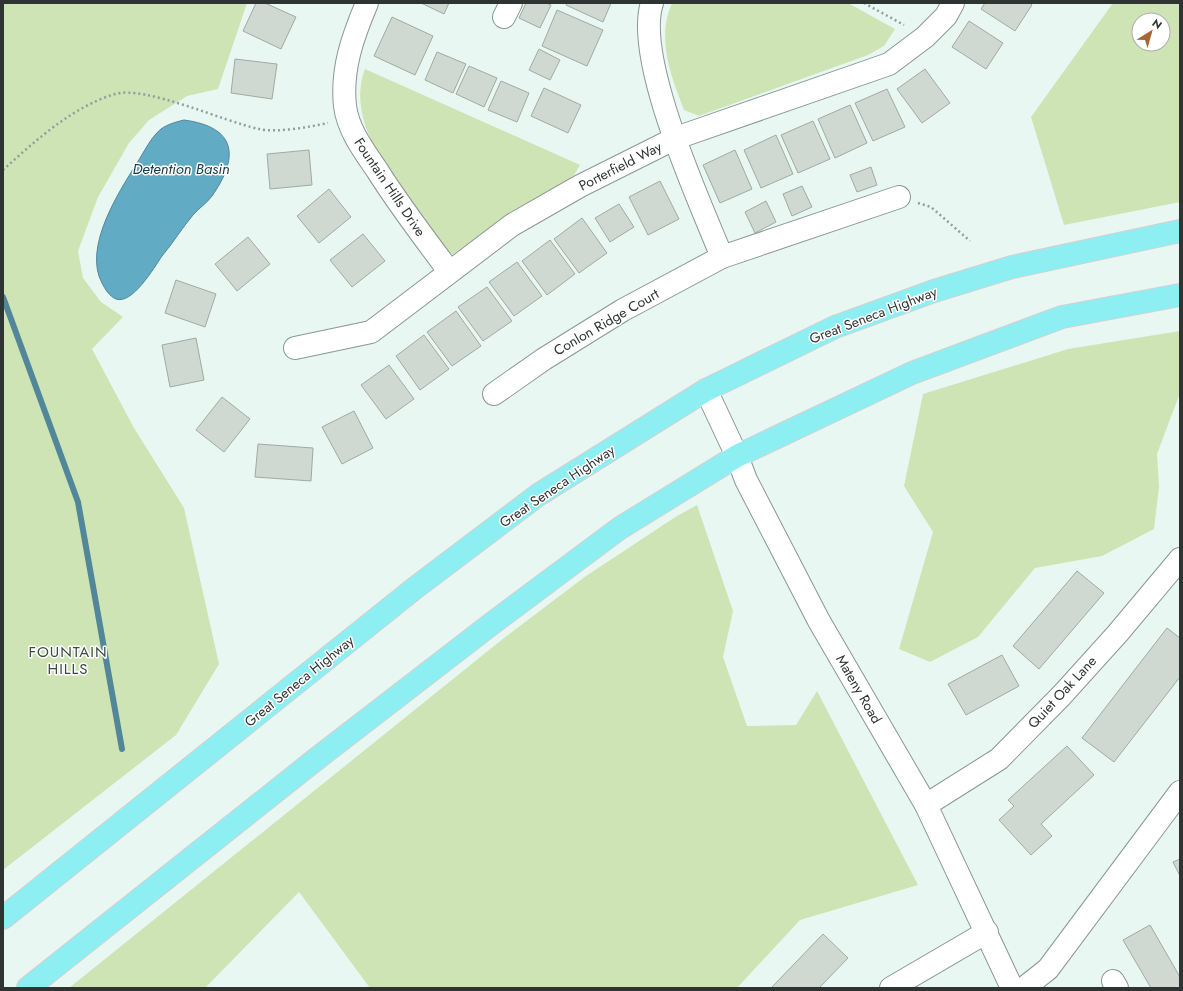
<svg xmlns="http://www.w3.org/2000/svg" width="1183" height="991" viewBox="0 0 1183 991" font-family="Jost,sans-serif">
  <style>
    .green { fill: #cee4b5; fill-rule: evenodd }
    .water { fill: #61abc5; stroke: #528799 }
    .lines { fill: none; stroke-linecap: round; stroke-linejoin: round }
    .stream { stroke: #528799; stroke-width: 6 }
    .building { fill: #cfd9d1; stroke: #a0aaa2 }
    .minor-casing { stroke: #8a9793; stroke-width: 24 }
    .major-casing { stroke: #d1d2d2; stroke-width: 24 }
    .path { stroke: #929d99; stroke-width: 2.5; stroke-dasharray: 2 3; stroke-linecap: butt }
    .minor { stroke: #fff; stroke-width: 22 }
    .major { stroke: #8eeff3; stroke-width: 22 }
    .labels { text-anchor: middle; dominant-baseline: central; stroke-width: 3; stroke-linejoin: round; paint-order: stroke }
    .street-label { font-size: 14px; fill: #2e3432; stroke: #fff }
    .water-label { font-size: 15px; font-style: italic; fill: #193b47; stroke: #fff }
    .neighbourhood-label { font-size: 15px; letter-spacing: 1px; fill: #3d4945; stroke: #fff }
  </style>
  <rect width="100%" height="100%" fill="#e9f7f3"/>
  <!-- green -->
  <g class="green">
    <polygon points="3,3 247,3 218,89 187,96 149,120 129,143 98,197 78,251 83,278 101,302 123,317 92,349 134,428 184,508 219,664 176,735 3,870"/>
    <path d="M672,3h176l47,26 -11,17 -16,9 -169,61 -15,-6c-13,-34 -28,-71 -12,-107z"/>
    <path d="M1113,3h67v199l-116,23 -33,-108zM1139,20h24v24h-24z"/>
    <path d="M365,69l215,96 -6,10 -74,46 -47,33 -8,-2 -72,-107c-11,-24 -18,-50 -8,-76z"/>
    <polygon points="1180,331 1180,393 1157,454 1159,487 1154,529 1102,556 1035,568 978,637 930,662 899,649 933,532 904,486 923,394 1068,349"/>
    <polygon points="697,505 733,611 723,657 747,726 796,725 817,691 918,885 800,920 737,988 370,988 299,892 205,988 69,988 504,638 586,576 677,516"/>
  </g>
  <!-- water -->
  <path class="water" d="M184,120c52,7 56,36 28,76 -5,7 -13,12 -19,19 -11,13 -20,28 -31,41 -8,12 -30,49 -46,43 -7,-3 -11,-10 -14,-16 -19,-35 16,-90 35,-120 7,-11 14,-26 24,-34 7,-5 15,-7 23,-9z"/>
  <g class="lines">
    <!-- stream -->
    <polyline class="stream" points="3,297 78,502 122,749"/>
  </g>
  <!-- building -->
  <g class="building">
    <polygon points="256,3 265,3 296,17 281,49 243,31"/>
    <polygon points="421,3 449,3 444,14"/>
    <polygon points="526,3 546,3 551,5 540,28 519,18"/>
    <polygon points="567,3 611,3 603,22 566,5"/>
    <polygon points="985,3 1029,3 1032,5 1015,31 981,9"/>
    <polygon points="557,10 603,30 587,66 542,46"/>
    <polygon points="392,17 433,36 415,75 374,56"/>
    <polygon points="969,21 1003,43 986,69 952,47"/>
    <polygon points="539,49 560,60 550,80 529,70"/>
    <polygon points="437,52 466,64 453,93 425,80"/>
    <polygon points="235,59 277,64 272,99 231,93"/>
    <polygon points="469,66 497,78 484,107 456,94"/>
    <polygon points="925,69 950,103 922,123 897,89"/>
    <polygon points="501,81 529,93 517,122 488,110"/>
    <polygon points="544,88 581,105 568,133 531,116"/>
    <polygon points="887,89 905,127 873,141 855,103"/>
    <polygon points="850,105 867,143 835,158 818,119"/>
    <polygon points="813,121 830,159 798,173 781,135"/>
    <polygon points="776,135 793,174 761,188 744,150"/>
    <polygon points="309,150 312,185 270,189 267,154"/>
    <polygon points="735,150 752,189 720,203 703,165"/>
    <polygon points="871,167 877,185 857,192 850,175"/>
    <polygon points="660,181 679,219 648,235 629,197"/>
    <polygon points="802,186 812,207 792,216 783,194"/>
    <polygon points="329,189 351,217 319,243 297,216"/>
    <polygon points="766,201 776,222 755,233 745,212"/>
    <polygon points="619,204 634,227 610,242 595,218"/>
    <polygon points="582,218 607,253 579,273 554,239"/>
    <polygon points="363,234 385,261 352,287 330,260"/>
    <polygon points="248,237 270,264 237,291 215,264"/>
    <polygon points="550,240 575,274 547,295 522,261"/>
    <polygon points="517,262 542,296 514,316 489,282"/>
    <polygon points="176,280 216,294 205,327 165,313"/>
    <polygon points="487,287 512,321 483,341 458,307"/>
    <polygon points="456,311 481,346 452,366 427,332"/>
    <polygon points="424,335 449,369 420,390 396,356"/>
    <polygon points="196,338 204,380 170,387 162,345"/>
    <polygon points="389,365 414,399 386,419 361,385"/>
    <polygon points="222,397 250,419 224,452 196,430"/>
    <polygon points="354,411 373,448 342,464 322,427"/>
    <polygon points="258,444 313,448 311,481 255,477"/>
    <polygon points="1077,571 1104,593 1039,669 1013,646"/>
    <polygon points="1167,628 1180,638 1180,677 1114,762 1082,738"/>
    <polygon points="1002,655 1019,686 966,715 948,684"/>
    <polygon points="1067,746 1094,775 1041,824 1052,836 1031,855 999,820 1014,806 1008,800"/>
    <polygon points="1180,859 1180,876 1173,862"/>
    <polygon points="1150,925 1180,977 1180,988 1151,988 1123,940"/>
    <polygon points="823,934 848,958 819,988 771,988"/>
  </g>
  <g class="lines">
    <!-- minor casing -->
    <g class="minor-casing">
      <g id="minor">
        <path d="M367,3c-14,33 -26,66 -22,103 3,24 19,45 32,64 22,35 47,68 72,101"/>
        <path d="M652,3c-18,56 47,197 70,254"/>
        <polyline points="504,17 511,3"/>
        <polyline points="295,348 371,332 512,225 580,186 676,138 889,64 925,37 946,16 953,3"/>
        <polyline points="706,390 737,456 746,480 819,621 926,805 1012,988"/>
        <polyline points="494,394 544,359 623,310 722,257 899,197"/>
        <polyline points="926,805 999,759 1062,695 1118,633 1180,559"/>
        <polyline points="1113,981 1117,988"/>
        <polyline points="891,988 987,932"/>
        <polyline points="1024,988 1048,969 1180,792"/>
      </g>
    </g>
    <!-- major casing -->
    <g class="major-casing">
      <g id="major">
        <polyline points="3,918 415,588 538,495 706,390 835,327 934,291 1012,267 1180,231"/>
        <polyline points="28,988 315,760 490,625 620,528 737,456 912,373 1062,317 1180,295"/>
      </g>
    </g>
    <!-- path -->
    <g class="path">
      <polyline points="864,3 904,25"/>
      <path d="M3,170c32,-29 69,-63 112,-76 30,-9 110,28 144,35 19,4 50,-2 69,-6"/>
      <polyline points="918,203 931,207 970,241"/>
    </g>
    <!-- minor -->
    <use href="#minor" class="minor"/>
    <!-- major -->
    <use href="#major" class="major"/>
  </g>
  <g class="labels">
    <!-- street labels -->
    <g class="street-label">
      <text transform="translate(620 166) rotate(-27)">Porterfield Way</text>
      <text transform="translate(390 187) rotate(56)">Fountain Hills Drive</text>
      <text transform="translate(873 315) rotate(-21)">Great Seneca Highway</text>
      <text transform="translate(606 322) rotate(-30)">Conlon Ridge Court</text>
      <text transform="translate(557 486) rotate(-34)">Great Seneca Highway</text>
      <text transform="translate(299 681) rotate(-39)">Great Seneca Highway</text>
      <text transform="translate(859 689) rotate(60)">Mateny Road</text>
      <text transform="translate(1062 692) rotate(-47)">Quiet Oak Lane</text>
    </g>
    <!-- water labels -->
    <g class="water-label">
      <text x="181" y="169">Detention Basin</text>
    </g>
    <!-- neighbourhood labels -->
    <g class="neighbourhood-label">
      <text x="68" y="652">FOUNTAIN<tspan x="68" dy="17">HILLS</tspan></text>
    </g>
  </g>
  <!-- border -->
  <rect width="1183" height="991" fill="none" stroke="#2e3432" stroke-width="8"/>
  <!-- north arrow -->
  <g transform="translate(1151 32) rotate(37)"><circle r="19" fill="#ffffff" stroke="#abaead"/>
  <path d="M0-3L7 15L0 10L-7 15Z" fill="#a86732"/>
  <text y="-6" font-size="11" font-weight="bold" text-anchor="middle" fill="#2e3432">N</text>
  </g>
</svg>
